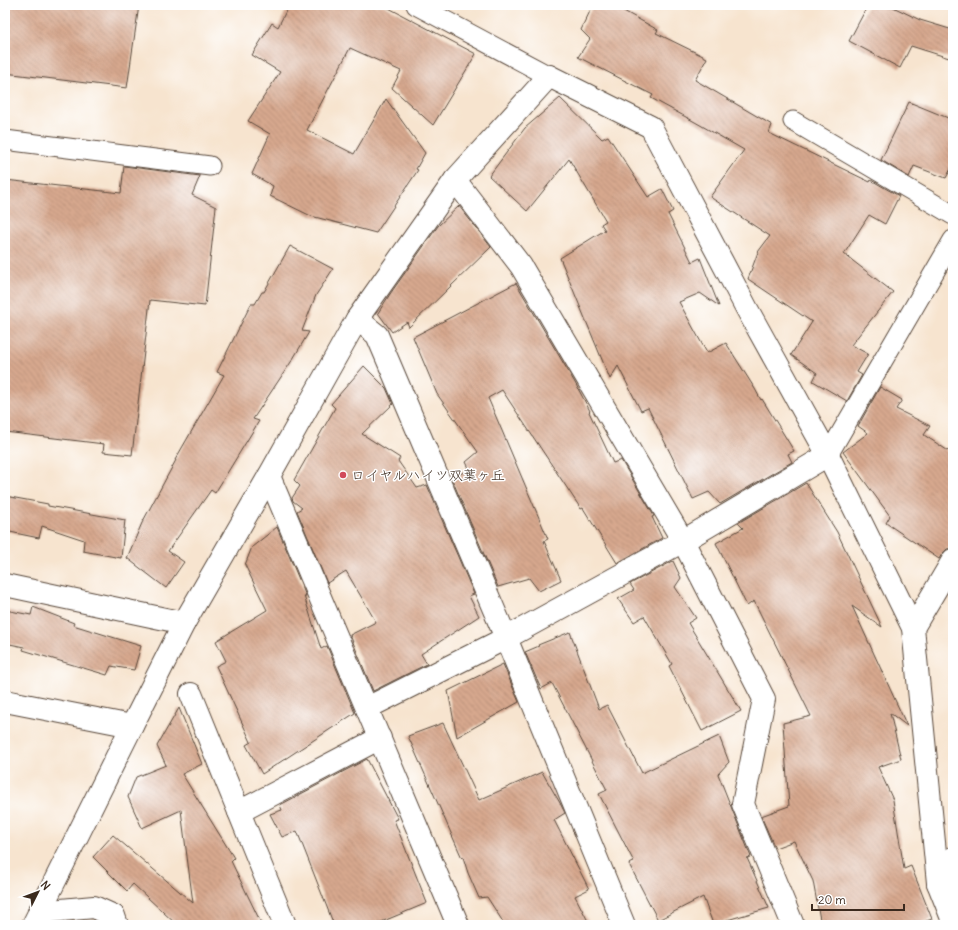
<svg xmlns="http://www.w3.org/2000/svg" width="958" height="930" viewBox="0 0 958 930" font-family="Delius,'Klee One',sans-serif">
  <style>
    .building { fill: url(#building-back-hatch) }
    .lines { fill: none; stroke-linecap: round; stroke-linejoin: round }
    .lane-casing { stroke: #574639; stroke-width: 21 }
    .street-casing { stroke: #574639; stroke-width: 24 }
    .secondary-casing { stroke: #574639; stroke-width: 24 }
    .lane { stroke: #fff; stroke-width: 19 }
    .street { stroke: #fff; stroke-width: 22 }
    .secondary { stroke: #fff; stroke-width: 22 }
    .poi-dot { fill: #d1495b; stroke: #fff; stroke-width: 1.5 }
    .labels { text-anchor: middle; dominant-baseline: central; stroke-width: 3; stroke-linejoin: round; paint-order: stroke }
    .poi-label { font-size: 14px; fill: #3b2a1e; stroke: #fff; text-anchor: start }
  </style>
  <defs>
    <pattern id="building-back-hatch" width="6" height="6" patternUnits="userSpaceOnUse"><rect width="6" height="6" fill="#d7a88e"/><path d="M-1 5l2 2M0 0l6 6M5-1l2 2" fill="none" stroke="#b08973"/></pattern>
  </defs>
  <rect width="100%" height="100%" fill="#fff"/>
  <filter id="ink" filterUnits="userSpaceOnUse"><feTurbulence type="fractalNoise" baseFrequency=".025" numOctaves="2"/><feDisplacementMap in="SourceGraphic" scale="8" xChannelSelector="R" yChannelSelector="G"/><feConvolveMatrix kernelMatrix="1 2 1 2 8 2 1 2 1" color-interpolation-filters="sRGB"/></filter>
  <filter id="wash" filterUnits="userSpaceOnUse"><feTurbulence type="fractalNoise" baseFrequency=".012" numOctaves="4" result="noise"/><feDisplacementMap in="SourceGraphic" scale="16" xChannelSelector="R" yChannelSelector="G"/><feGaussianBlur stdDeviation="0.9" result="paint"/><feColorMatrix in="noise" values="0 0 0 0 0 0 0 0 0 0 0 0 0 0 0 0 0 1.4 0 .05"/><feComposite in="paint" operator="in"/></filter>
  <g filter="url(#wash)">
    <rect width="100%" height="100%" fill="#f7e4cf"/>
    <g id="blocks">
      <!-- building -->
      <g class="building">
        <polygon points="5,5 139,5 127,88 5,73"/>
        <polygon points="289,5 383,5 476,54 433,125 392,88 401,71 350,48 307,130 354,154 386,99 425,153 416,169 418,170 376,233 311,216 270,196 273,186 252,174 270,134 248,121 280,72 252,55 272,23 278,27"/>
        <polygon points="593,5 613,5 658,30 656,33 707,58 695,80 772,125 769,133 870,182 871,180 899,196 885,224 869,215 844,254 893,292 851,345 868,354 857,372 862,375 847,401 813,381 817,373 791,355 812,322 748,279 758,252 770,236 710,197 744,150 695,122 651,98 653,95 578,57 590,39 581,30"/>
        <polygon points="868,5 889,5 920,20 953,30 953,43 949,58 911,46 900,68 849,41"/>
        <polygon points="560,98 602,139 608,136 648,197 662,189 673,211 668,214 692,262 700,258 719,306 700,293 679,302 707,353 726,343 755,389 761,400 762,399 794,451 788,454 792,462 720,504 709,492 693,499 648,408 641,411 618,366 610,379 560,258 605,230 601,224 606,221 569,159 527,211 489,176 525,128"/>
        <polygon points="909,102 953,120 953,165 946,178 914,166 909,177 881,160"/>
        <polygon points="124,166 200,176 192,195 216,207 205,306 150,300 132,455 103,452 104,444 5,432 5,180 121,193"/>
        <polygon points="459,206 491,247 409,327 407,322 392,332 378,313 390,294 438,226"/>
        <polygon points="290,246 333,269 316,295 302,331 309,332 293,359 253,419 259,421 215,493 211,490 168,551 184,562 166,588 127,558 142,523 176,460 175,460 224,375 217,372 251,304 255,304 262,292 264,292"/>
        <polygon points="516,283 574,381 590,411 589,412 613,463 621,460 654,516 652,517 662,538 617,563 583,508 581,509 502,390 488,398 548,539 544,541 561,580 539,591 529,578 498,587 451,477 470,470 466,462 478,452 437,394 413,337"/>
        <polygon points="364,366 386,388 393,404 362,434 400,458 398,461 417,488 427,485 474,594 469,596 479,616 421,654 427,664 373,691 350,635 376,622 346,571 327,583 297,511 302,508 293,501 292,498 300,486 294,480 335,408 331,404"/>
        <polygon points="880,387 902,400 896,409 930,426 924,435 953,454 953,548 947,549 942,554 939,559 886,523 890,516 843,452 868,433 858,426"/>
        <polygon points="806,483 837,532 882,627 852,606 907,726 890,713 901,759 878,767 893,800 904,869 911,866 932,919 915,925 821,925 813,881 794,841 775,848 761,816 789,806 783,723 811,716 754,601 747,606 716,543 743,528 738,523"/>
        <polygon points="5,496 48,504 48,506 125,520 121,558 83,551 84,540 42,526 39,538 5,531"/>
        <polygon points="277,527 306,596 304,596 321,649 327,646 355,713 262,774 246,745 251,742 216,666 226,661 216,641 267,610 245,565 252,547"/>
        <polygon points="673,561 681,578 675,587 696,618 688,623 741,711 702,731 669,666 672,664 644,616 634,622 618,599 634,590 630,584"/>
        <polygon points="33,607 74,623 73,625 141,646 134,670 111,666 107,675 23,650 24,647 5,643 5,610 31,615"/>
        <polygon points="570,632 599,709 607,705 642,773 719,736 729,762 718,774 751,857 747,858 769,908 713,924 703,897 658,920 629,864 634,862 599,794 607,790 552,683 541,689 525,652 539,646 538,645"/>
        <polygon points="503,664 519,702 457,737 448,691"/>
        <polygon points="179,708 202,764 182,774 234,858 231,861 262,925 177,925 133,884 127,891 93,857 113,835 193,903 181,810 142,828 128,797 136,777 166,765 157,746"/>
        <polygon points="443,723 479,800 542,772 560,803 565,813 554,820 589,889 575,896 590,925 505,925 487,897 479,898 468,873 463,857 462,858 408,736"/>
        <polygon points="367,759 398,819 394,820 427,903 374,925 334,925 297,831 282,837 270,814 282,810 280,805"/>
      </g>
    </g>
  </g>
  <g filter="url(#ink)">
    <use href="#blocks" fill-opacity="0" stroke="#574639" stroke-width="1"/>
    <g class="lines">
      <!-- lane casing -->
      <g class="lane-casing">
        <g id="lane">
          <polyline points="416,5 549,76"/>
          <polyline points="793,121 953,215"/>
          <polyline points="5,140 210,166"/>
          <polyline points="828,455 953,240"/>
        </g>
      </g>
      <!-- street casing -->
      <g class="street-casing">
        <g id="street">
          <polyline points="549,76 651,127 747,309 828,455 913,628 938,883 953,921"/>
          <polyline points="455,180 521,266 683,541 764,699 743,804 793,925"/>
          <polyline points="357,319 377,335 506,638 624,925"/>
          <polyline points="269,476 458,925"/>
          <polyline points="5,585 184,623"/>
          <polyline points="913,628 953,560"/>
          <polyline points="191,694 285,925"/>
          <polyline points="367,708 506,638 683,541 828,455"/>
          <polyline points="239,812 380,738"/>
          <polyline points="938,883 953,858"/>
          <polyline points="39,912 94,907 114,916 117,925"/>
          <polyline points="33,925 132,726"/>
        </g>
      </g>
      <!-- secondary casing -->
      <g class="secondary-casing">
        <polyline id="secondary" points="5,701 132,726 184,623 269,476 357,319 455,180 549,76"/>
      </g>
      <!-- lane -->
      <use href="#lane" class="lane"/>
      <!-- street -->
      <use href="#street" class="street"/>
      <!-- secondary -->
      <use href="#secondary" class="secondary"/>
    </g>
  </g>
  <!-- markers -->
  <circle class="poi-dot" cx="343" cy="475" r="4"/>
  <g class="labels">
    <!-- poi labels -->
    <g class="poi-label">
      <text x="351" y="475">ロイヤルハイツ双葉ヶ丘</text>
    </g>
  </g>
  <!-- margin -->
  <rect width="958" height="930" fill="none" stroke="#fff" stroke-width="20"/>
  <!-- north arrow -->
  <g transform="translate(38 892) rotate(48)" stroke="#ffffff" stroke-width="3" paint-order="stroke">
  <path d="M0-3L7 15L0 10L-7 15Z" fill="#3b2a1e"/>
  <text y="-6" font-size="11" font-weight="bold" text-anchor="middle" fill="#3b2a1e">N</text>
  </g>
  <!-- scale -->
  <path d="M812 904v6h92v-6" fill="none" stroke="#3b2a1e" stroke-width="2"/>
  <text x="818" y="904" font-size="12" fill="#3b2a1e" stroke="#ffffff" stroke-width="3" paint-order="stroke">20 m</text>
</svg>
